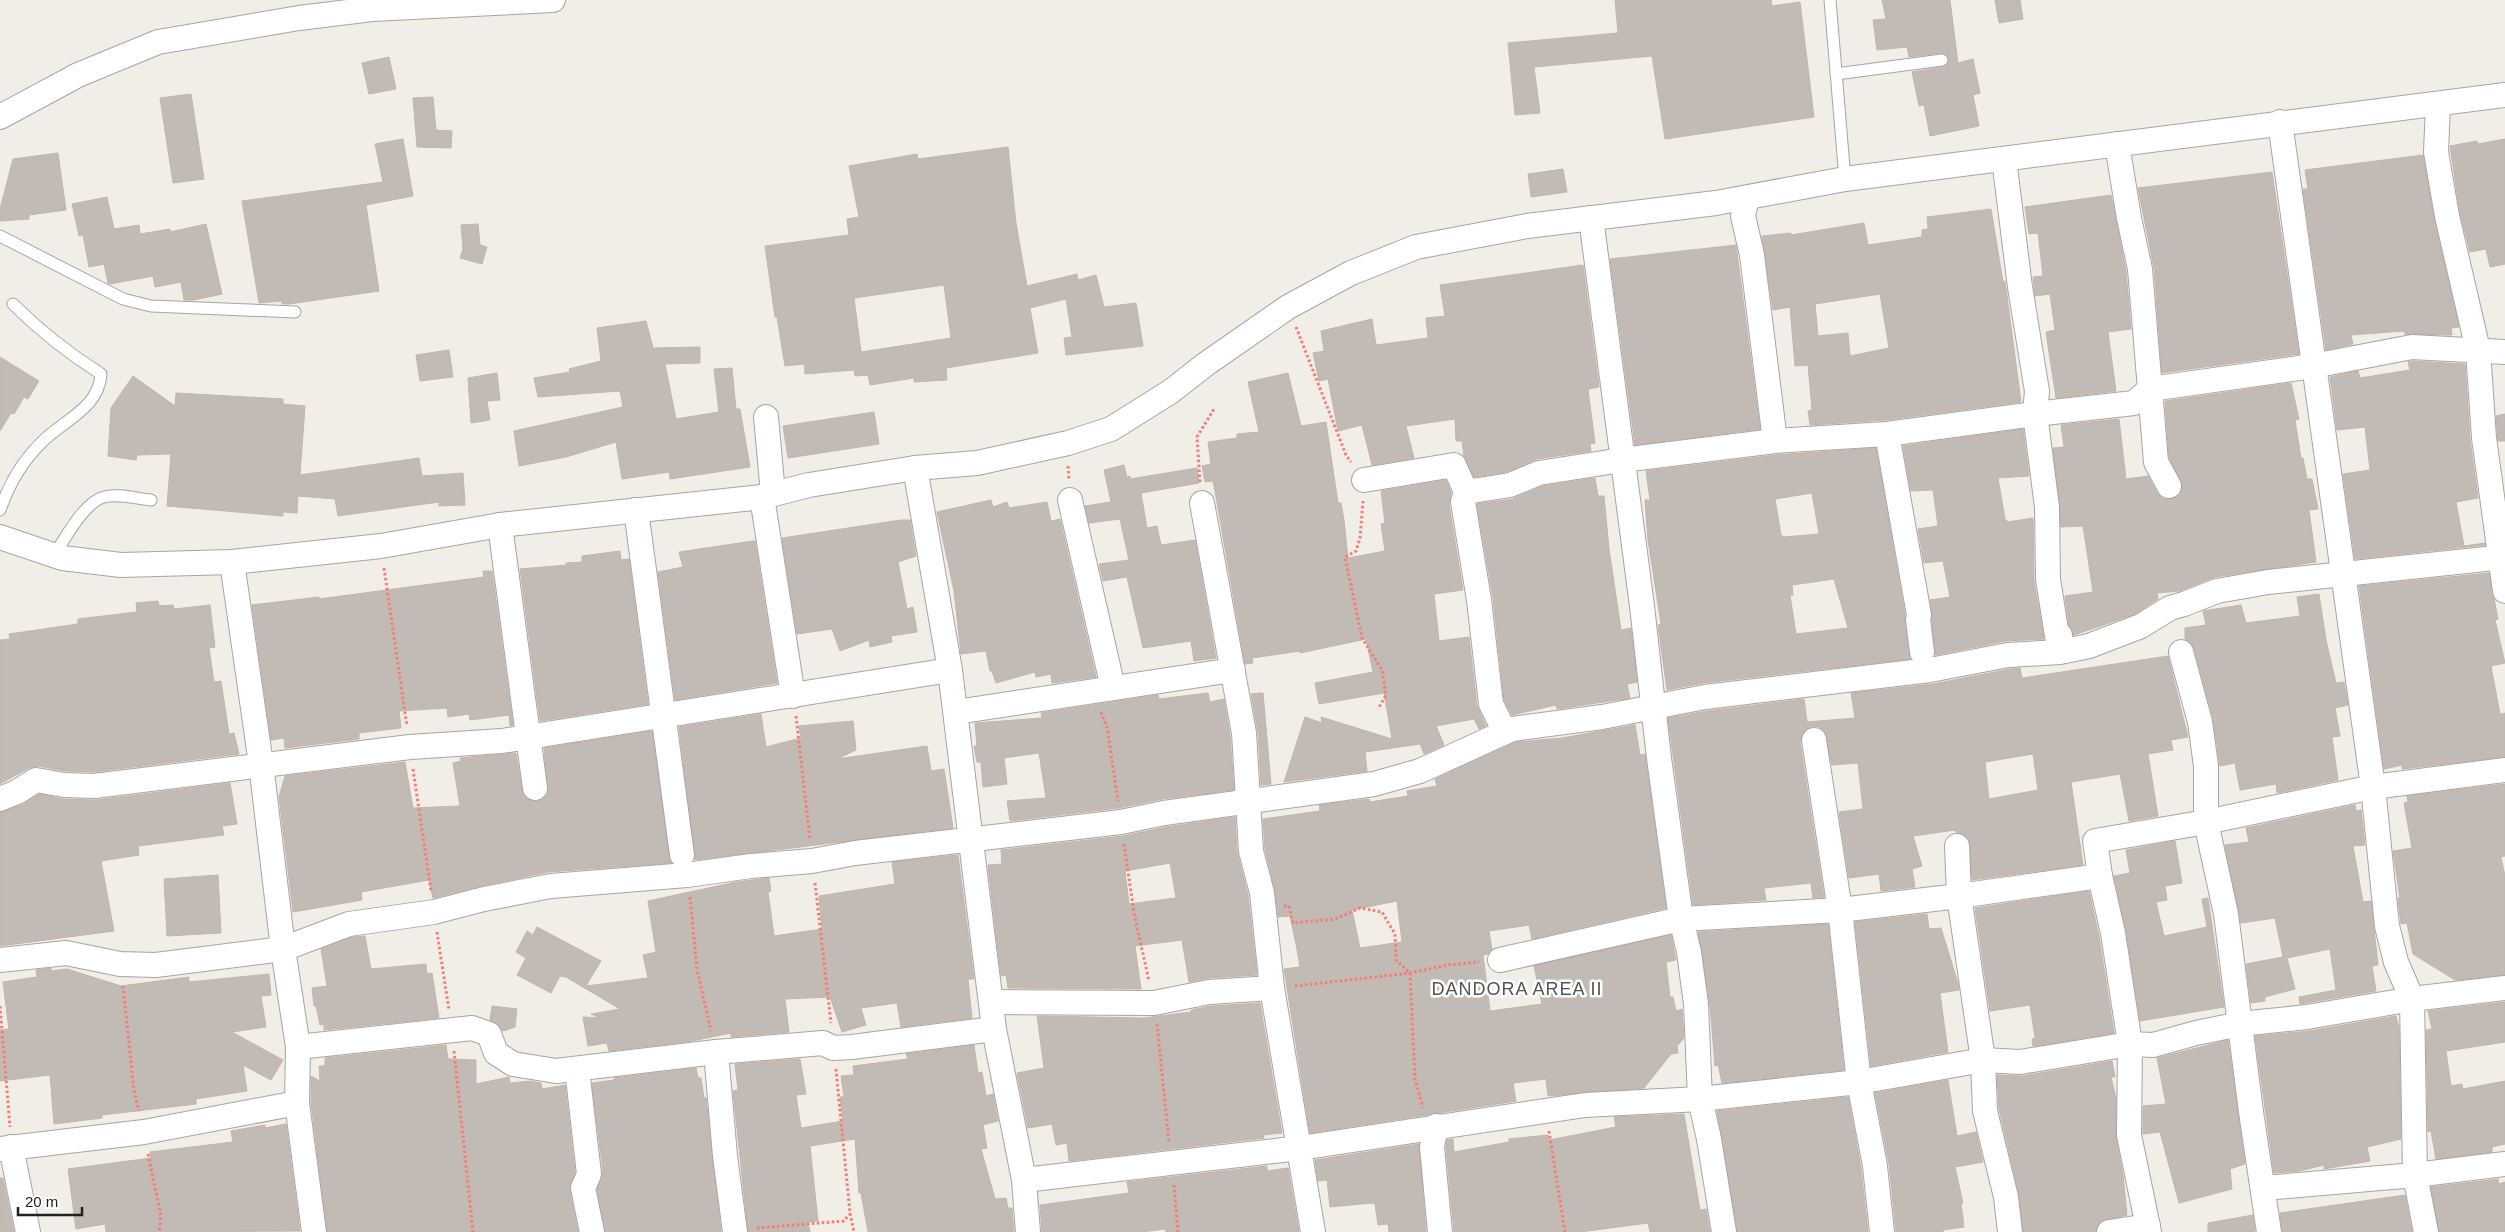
<svg xmlns="http://www.w3.org/2000/svg" width="2505" height="1232" viewBox="0 0 2505 1232" font-family="Helvetica,sans-serif">
  <style>
    .building { fill: #c2bab5; stroke: #c3b5ab; fill-rule: evenodd }
    .lines { fill: none; stroke-linecap: round; stroke-linejoin: round }
    .service-casing { stroke: #a5a5a5; stroke-width: 13 }
    .minor-casing { stroke: #a5a5a5; stroke-width: 26 }
    .path { stroke: #f77c74; stroke-width: 3; stroke-dasharray: 2.5 2.5; stroke-linecap: butt }
    .service { stroke: #fff; stroke-width: 11 }
    .minor { stroke: #fff; stroke-width: 24 }
    .labels { text-anchor: middle; dominant-baseline: central; stroke-width: 5; stroke-linejoin: round; paint-order: stroke }
    .quarter-label { font-size: 18px; letter-spacing: 1px; fill: #545454; stroke: #fff }
  </style>
  <rect width="100%" height="100%" fill="#f1eee8"/>
  <!-- building -->
  <g class="building">
    <polygon points="1615,0 1771,0 1772,6 1800,2 1814,117 1665,139 1652,56 1534,67 1540,113 1515,115 1508,43 1618,33"/>
    <polygon points="1882,0 1950,0 1958,63 1973,59 1980,93 1973,95 1979,126 1930,136 1924,105 1919,106 1912,72 1943,67 1949,63 1949,59 1942,53 1909,57 1907,47 1877,50 1873,20 1886,19"/>
    <polygon points="1995,0 2020,0 2023,19 1999,23"/>
    <polygon points="389,57 396,89 369,94 362,63"/>
    <polygon points="191,94 204,179 173,183 160,98"/>
    <polygon points="433,97 436,130 452,131 451,148 417,147 413,98"/>
    <polygon points="403,139 413,196 366,205 379,291 289,304 282,304 282,301 259,303 242,201 383,182 375,144"/>
    <polygon points="2505,139 2505,264 2490,267 2486,249 2470,252 2460,213 2450,146 2477,141 2478,144"/>
    <path d="M1008,147l8,76 11,63 50,-12 1,6 18,-5 8,32 32,-4 7,43 -77,9 -2,-17 8,-1 -6,-38 -36,9 8,45 -92,15 1,12 -33,2v-4l-44,7 -2,-10 -13,1 -1,-6 -49,4 -1,-10 -19,2 -8,-49h-2l-10,-71 84,-11 -2,-16 12,-2 -10,-51 68,-12 1,5zM944,285l7,53 -90,14 -7,-54z"/>
    <polygon points="58,153 66,210 29,215 29,219 0,221 0,209 13,159"/>
    <polygon points="2423,155 2434,219 2459,327 2451,328 2452,335 2405,334 2404,331 2351,335 2353,344 2326,350 2303,189 2308,189 2305,170"/>
    <polygon points="1563,169 1567,192 1531,197 1528,174"/>
    <polygon points="2272,172 2299,354 2162,373 2154,268 2138,188"/>
    <polygon points="2111,195 2126,271 2131,329 2108,332 2116,391 2056,398 2046,332 2055,330 2050,294 2035,296 2033,277 2043,276 2038,233 2029,234 2025,207"/>
    <polygon points="107,197 114,229 139,225 140,234 170,229 170,232 206,224 222,294 194,300 184,300 181,282 155,287 153,276 110,284 108,283 104,264 89,267 83,235 79,236 72,204"/>
    <path d="M1991,209l12,73 2,-1 16,121 -135,18 -76,5 -2,-14 4,-1 -4,-45 -13,1 -5,-59 -17,3 -11,-74 29,-3v2l73,-12 4,22 54,-8v-7l6,-1 -1,-12zM1880,294l9,54 -39,8 -2,-23 -30,3 -3,-32z"/>
    <polygon points="478,224 480,245 487,247 482,264 460,258 463,249 461,225"/>
    <polygon points="1736,245 1760,429 1635,445 1610,259"/>
    <polygon points="1583,265 1599,387 1588,389 1595,443 1590,444 1591,451 1537,459 1506,472 1474,477 1464,456 1462,441 1456,441 1455,419 1406,426 1414,458 1372,465 1362,425 1338,431 1328,379 1319,381 1313,353 1324,351 1321,331 1372,319 1376,345 1428,338 1426,318 1445,316 1440,285"/>
    <polygon points="646,321 653,348 700,347 700,363 665,364 676,419 719,412 714,369 732,368 736,409 740,409 750,467 670,479 669,472 622,479 616,442 566,457 519,466 514,431 623,407 620,391 538,397 534,378 570,372 569,369 601,361 597,328"/>
    <polygon points="449,350 453,377 420,381 416,355"/>
    <polygon points="0,357 39,381 28,399 24,397 14,414 11,413 0,431"/>
    <polygon points="2413,361 2465,364 2470,439 2478,498 2456,502 2464,546 2485,543 2485,545 2355,559 2343,474 2370,470 2365,427 2337,430 2330,377 2358,371 2360,378 2410,370 2408,362"/>
    <polygon points="497,373 500,400 487,401 490,420 471,423 468,378"/>
    <polygon points="1288,373 1301,426 1326,422 1338,503 1341,503 1344,520 1348,558 1385,551 1381,524 1385,523 1381,491 1446,480 1451,493 1449,504 1463,590 1434,594 1439,641 1469,637 1477,706 1486,726 1479,729 1474,719 1436,726 1444,745 1424,754 1420,744 1365,752 1367,771 1284,782 1305,717 1322,723 1321,717 1392,739 1384,693 1319,704 1315,683 1373,672 1366,639 1300,653 1300,651 1252,658 1253,663 1245,664 1215,491 1213,481 1205,482 1202,466 1211,464 1208,442 1237,438 1237,434 1259,432 1248,382"/>
    <polygon points="133,376 175,406 176,393 283,399 283,404 305,406 300,475 419,458 422,476 463,473 465,505 439,506 439,502 338,516 335,499 298,496 297,513 283,512 283,516 167,506 171,454 137,455 136,460 108,456 111,408"/>
    <polygon points="2291,383 2299,419 2295,420 2301,458 2303,458 2307,479 2312,479 2318,509 2309,510 2316,562 2215,577 2180,591 2157,593 2158,599 2135,614 2074,635 2069,625 2065,596 2093,592 2083,526 2061,527 2053,448 2064,447 2061,425 2119,419 2126,479 2148,476 2157,493 2162,498 2169,500 2180,494 2183,486 2169,458 2165,401"/>
    <polygon points="874,412 879,444 788,458 783,426"/>
    <polygon points="2505,414 2505,441 2498,441 2496,416"/>
    <polygon points="2023,429 2029,476 1998,478 2005,519 2008,522 2033,518 2034,581 2044,639 2006,641 1935,655 1930,600 1950,597 1943,561 1924,563 1918,529 1938,526 1933,490 1911,491 1903,446"/>
    <path d="M1876,448l29,167 5,44 -207,24 -36,7 -9,-65 3,-1 -13,-84 -3,-40h5l-4,-29 130,-16zM1812,493l7,41 -35,3 -3,-2 -6,-36zM1834,579l14,49 -52,6 -6,-39h3l-1,-10z"/>
    <polygon points="1124,465 1127,477 1130,476 1130,479 1197,468 1199,483 1141,493 1147,528 1157,526 1161,545 1195,540 1216,658 1194,661 1191,641 1143,648 1127,577 1103,581 1099,564 1129,560 1120,519 1089,523 1085,506 1111,502 1104,470"/>
    <polygon points="1595,478 1598,496 1604,496 1609,549 1621,630 1631,628 1637,682 1627,684 1630,698 1557,709 1556,705 1512,715 1504,700 1493,598 1477,504 1512,499 1543,486"/>
    <polygon points="991,500 993,507 1007,502 1009,508 1047,502 1051,521 1060,519 1096,677 1052,683 1051,674 1036,677 1035,672 996,683 992,671 990,671 986,651 961,654 954,591 937,512"/>
    <polygon points="901,520 910,520 916,556 898,562 907,609 913,607 917,632 891,636 892,642 870,647 869,640 840,651 832,629 797,634 782,538"/>
    <polygon points="753,541 755,541 777,683 675,700 658,572 683,567 679,552"/>
    <polygon points="620,551 621,560 629,559 648,704 540,721 520,569 567,565 566,563 582,562 582,556"/>
    <polygon points="483,571 492,571 513,725 510,726 509,715 470,720 469,714 448,717 447,708 399,711 401,728 359,733 359,739 285,748 284,738 271,740 252,605 319,597 319,599 484,577"/>
    <polygon points="2489,573 2498,619 2495,620 2505,663 2491,666 2500,714 2505,713 2505,757 2402,769 2402,765 2384,769 2359,586"/>
    <polygon points="2319,594 2326,640 2336,683 2344,682 2348,705 2335,708 2340,736 2332,737 2338,780 2277,793 2276,784 2240,790 2235,763 2220,766 2213,718 2194,648 2185,639 2185,628 2206,625 2203,611 2241,605 2246,623 2300,616 2297,597"/>
    <polygon points="158,601 159,606 173,605 174,609 210,605 215,647 209,648 214,682 221,681 229,734 234,733 239,754 93,772 65,771 38,766 29,768 0,784 0,640 10,639 9,634 78,624 78,619 137,612 136,603"/>
    <path d="M2168,656l20,81 -17,3 2,10 -25,4 10,62 -29,5 -9,-47 -49,8 12,83 -111,15 -3,-41 -6,-5 -7,-2 -1,-2 -42,6 9,30 -10,3 3,18 -34,4 -2,-17 -30,4 -10,-66 24,-3 -5,-46 -26,2 -7,-33 -6,-5 -7,-1 -7,4 -5,12 24,155 -11,1 -2,-15 -47,5 2,12 -73,5 -25,-187 39,-7 97,-12 3,23 48,-4 -4,-25 82,-9 77,-15 10,-1 2,10zM2033,754l5,36 -49,9 -4,-37z"/>
    <polygon points="1208,693 1210,702 1224,699 1230,735 1234,790 1162,799 1119,808 1010,821 1007,801 1046,798 1039,753 1004,758 1007,784 983,787 981,762 977,762 974,746 977,746 975,723 1042,718 1041,713 1158,695 1159,699"/>
    <polygon points="1259,693 1263,693 1271,784 1261,785 1258,732 1251,694"/>
    <polygon points="761,714 766,747 801,738 799,726 853,721 856,750 837,759 927,746 931,771 944,769 953,828 695,860 679,727"/>
    <path d="M1635,725l5,30 5,-1 21,154 -134,31 -3,-14 -40,6 3,18 -4,5 -5,1 7,56 52,-7 -8,-38 137,-31 5,25 -10,2 4,35h3l3,14 6,-2 2,29 -7,8 1,7 -7,1 -27,34 -96,8 -2,-17 -33,4 3,18 -206,32 -26,-164 16,-2 -4,-23 -6,-28 -12,1 -3,-27 -10,-41 -2,-30 57,-8 -1,-6 50,-6 1,3 38,-6 -1,-5 30,-5 -2,-7 81,-37 46,-4zM1397,901l5,41 -42,6 -8,-38z"/>
    <polygon points="652,731 671,863 548,872 481,886 433,898 429,880 361,892 362,900 293,912 279,797 285,776 405,762 413,808 460,806 453,763 461,761 460,758 516,753 522,790 524,797 536,802 544,799 548,793 544,748"/>
    <polygon points="230,783 237,824 222,826 224,835 138,846 139,855 101,861 114,931 0,946 0,812 22,805 39,794 63,799 96,800"/>
    <polygon points="2505,784 2505,856 2501,857 2505,876 2505,975 2455,980 2413,954 2407,923 2401,924 2398,898 2400,898 2393,851 2412,848 2404,803 2408,802 2407,796"/>
    <polygon points="2355,805 2356,811 2361,810 2365,845 2353,846 2363,902 2371,901 2378,965 2372,966 2376,991 2300,1004 2299,997 2336,990 2330,949 2287,958 2295,989 2265,997 2265,1001 2251,1003 2246,964 2283,957 2275,918 2241,923 2225,845 2249,842 2246,828"/>
    <path d="M1235,817l2,35 11,43 9,80 -49,3 -19,4 -7,-42 -47,6 6,43 -133,-1 -2,-13 -5,1 -13,-111 14,-1 -1,-14 122,-14 43,-9zM1170,863l6,35 -47,6 -4,-33z"/>
    <polygon points="2175,841 2182,883 2165,886 2167,900 2156,902 2164,936 2207,927 2202,899 2208,898 2224,1007 2140,1021 2126,930 2114,876 2130,873 2126,850"/>
    <polygon points="958,855 974,979 968,979 972,1018 901,1027 897,1003 861,1008 866,1025 842,1032 830,997 785,999 789,1032 731,1037 731,1033 692,1041 609,1051 607,1043 588,1046 583,1017 600,1018 591,1014 620,1009 566,977 560,976 551,993 517,975 526,958 516,952 527,931 533,935 537,927 601,961 586,986 648,978 643,955 656,952 648,901 736,882 769,878 771,891 768,892 774,936 822,929 819,896 895,884 892,862"/>
    <polygon points="218,875 221,933 167,936 164,879"/>
    <polygon points="2089,891 2099,936 2114,1033 2033,1046 2032,1039 2035,1038 2030,1005 1990,1011 1975,908"/>
    <polygon points="1927,914 1929,929 1941,928 1957,980 1959,990 1940,993 1948,1052 1871,1066 1855,922"/>
    <polygon points="1828,924 1844,1070 1722,1083 1718,1065 1715,1066 1710,1005 1698,932"/>
    <polygon points="365,936 371,969 426,964 427,974 432,973 439,1018 324,1030 324,1024 320,1025 316,1006 314,1006 312,988 327,986 321,949 352,937"/>
    <polygon points="51,968 51,971 67,969 121,986 189,977 189,982 269,974 271,995 261,996 266,1027 232,1032 283,1060 271,1080 243,1065 247,1091 196,1099 196,1104 102,1115 102,1118 54,1124 50,1075 0,1081 0,1030 9,1029 3,982 37,977 36,970"/>
    <polygon points="2505,1002 2505,1042 2446,1051 2451,1086 2462,1084 2463,1089 2505,1081 2505,1144 2492,1147 2492,1152 2436,1159 2431,1131 2428,1132 2426,1030 2432,1029 2428,1011"/>
    <polygon points="1260,1003 1282,1133 1263,1135 1264,1138 1069,1161 1067,1143 1056,1145 1052,1124 1028,1128 1017,1073 1044,1068 1037,1016 1144,1018 1191,1012 1191,1010 1211,1006"/>
    <polygon points="492,1006 517,1009 515,1027 503,1031 498,1024 490,1020"/>
    <polygon points="2396,1016 2399,1028 2401,1139 2367,1147 2370,1161 2324,1169 2324,1165 2299,1171 2274,1173 2255,1036 2309,1031"/>
    <polygon points="2228,1040 2245,1164 2230,1169 2232,1189 2179,1203 2160,1132 2143,1134 2143,1106 2166,1104 2157,1058"/>
    <polygon points="446,1045 448,1059 476,1060 476,1084 509,1077 510,1083 530,1081 541,1083 542,1089 565,1085 575,1172 570,1191 578,1232 327,1232 311,1102 311,1076 320,1081 319,1066 325,1066 325,1058"/>
    <polygon points="974,1045 978,1073 982,1072 986,1096 993,1094 998,1121 983,1125 987,1148 981,1149 995,1199 1006,1198 1008,1208 1012,1208 1014,1232 868,1232 861,1193 859,1193 855,1139 810,1146 818,1221 808,1222 810,1232 748,1232 733,1091 738,1090 735,1064 800,1059 806,1094 796,1095 801,1128 843,1121 840,1097 844,1097 841,1076 854,1075 853,1066 908,1059 906,1054"/>
    <polygon points="2112,1061 2115,1077 2111,1077 2116,1098 2116,1138 2123,1175 2127,1215 2101,1221 2096,1232 2023,1232 2019,1194 1999,1109 1997,1075 2022,1076"/>
    <polygon points="696,1068 698,1078 701,1078 704,1098 706,1098 721,1232 605,1232 597,1189 603,1172 592,1083 614,1080 614,1078"/>
    <polygon points="1948,1080 1957,1136 1976,1132 1983,1162 1955,1167 1963,1203 1961,1203 1964,1227 1943,1230 1943,1232 1896,1232 1889,1164 1875,1093"/>
    <polygon points="1848,1097 1861,1168 1868,1232 1737,1232 1717,1111"/>
    <polygon points="1684,1114 1700,1210 1706,1209 1710,1232 1650,1232 1648,1223 1580,1232 1454,1232 1446,1148 1447,1140 1453,1139 1454,1152 1509,1142 1509,1139 1548,1135 1549,1140 1616,1127 1614,1117"/>
    <polygon points="286,1124 300,1231 106,1232 105,1224 76,1229 68,1169 151,1158 150,1152 233,1142 231,1131 265,1125 265,1128"/>
    <polygon points="1419,1144 1426,1232 1389,1232 1388,1224 1378,1225 1375,1204 1372,1203 1330,1207 1327,1180 1318,1181 1315,1160"/>
    <polygon points="1267,1166 1267,1171 1288,1168 1299,1232 1166,1232 1165,1229 1142,1232 1042,1232 1040,1205 1129,1193 1127,1182"/>
    <polygon points="0,1178 3,1178 14,1232 0,1232"/>
    <polygon points="2498,1179 2499,1184 2505,1182 2505,1232 2439,1232 2431,1187"/>
    <polygon points="2405,1195 2412,1232 2282,1232 2280,1213"/>
    <polygon points="2253,1215 2255,1232 2208,1232 2208,1223"/>
  </g>
  <g class="lines">
    <!-- service casing -->
    <g class="service-casing">
      <g id="service">
        <polyline points="1830,0 1845,179"/>
        <polyline points="1836,74 1942,60"/>
        <polyline points="0,236 123,299 151,306 295,312"/>
        <path d="M0,510c9,-26 23,-50 43,-69 21,-21 56,-33 58,-67 -33,-21 -61,-43 -88,-70"/>
        <path d="M54,555c11,-16 30,-53 50,-58 13,-4 34,2 47,3"/>
      </g>
    </g>
    <!-- minor casing -->
    <g class="minor-casing">
      <g id="minor">
        <polyline points="2438,105 2436,152 2447,216 2478,350 2484,438 2505,591"/>
        <polyline points="0,117 78,75 158,42 299,18 372,9 553,0"/>
        <polyline points="2280,122 2373,787 2387,926 2396,962 2412,999 2415,1175 2426,1232"/>
        <polyline points="2117,144 2129,218 2140,269 2156,462 2169,486"/>
        <polyline points="1747,198 1743,216 1752,255 1775,441"/>
        <polyline points="1591,218 1642,606 1659,758 1681,919 1689,952 1696,1004 1700,1099 1709,1139 1724,1232"/>
        <polyline points="766,417 773,494"/>
        <polyline points="1887,434 1919,615 1918,620 1922,652"/>
        <polyline points="915,468 950,670 994,1029 1024,1180 1028,1232"/>
        <polyline points="1364,480 1454,465 1466,492 1510,485 1539,473 1622,460 1775,441 1887,434 2035,414 2037,391 2020,287 2004,159"/>
        <polyline points="1466,492 1463,502 1479,600 1491,704 1500,722"/>
        <polyline points="762,497 793,696"/>
        <polyline points="1070,500 1113,688"/>
        <polyline points="1202,503 1244,733 1251,851 1262,893 1272,988 1313,1232"/>
        <polyline points="636,510 682,855"/>
        <polyline points="500,525 535,788"/>
        <polyline points="0,537 62,558 121,565 232,562 381,546 500,525 762,497 809,485 915,468 977,463 1068,443 1111,429 1170,392 1206,364 1288,307 1351,273 1416,247 1527,226 1716,203 1845,179 2505,95"/>
        <polyline points="232,562 261,764 283,949 298,1047 297,1103 314,1232"/>
        <polyline points="2061,644 2060,635 2057,636 2048,579 2047,507 2035,414 2134,403 2150,389 2313,366 2412,347 2505,352"/>
        <polyline points="2181,652 2200,722 2206,766 2206,822 2226,914 2251,1112 2269,1232"/>
        <polyline points="956,712 1233,670"/>
        <polyline points="1814,740 1840,910 1859,1082 1875,1166 1882,1232"/>
        <polyline points="0,799 17,792 36,780 64,785 94,786 410,747 502,741 950,670"/>
        <polyline points="1957,846 1959,896 1983,1060 1985,1111 2006,1197 2010,1232"/>
        <polyline points="0,960 66,953 120,964 156,965 283,949 349,924 434,912 484,899 551,886 687,875 751,866 812,861 855,853 1121,822 1164,813 1374,784 1420,771 1512,729 1602,717 1705,697 1930,670 2008,655 2060,652 2089,646 2141,626 2170,608 2184,604 2217,591 2268,582 2505,557"/>
        <polyline points="1500,960 1681,919 1840,910 1959,896 2100,876"/>
        <polyline points="992,1002 1154,1003 1209,992 1272,988"/>
        <polyline points="298,1047 472,1028 489,1034 496,1053 513,1064 556,1071 716,1052 823,1043 833,1048 852,1047 994,1029"/>
        <polyline points="716,1052 725,1156 735,1232"/>
        <polyline points="577,1069 589,1174 583,1188 592,1232"/>
        <polyline points="1436,1126 1432,1147 1440,1232"/>
        <polyline points="11,1147 28,1232"/>
        <polyline points="0,1149 144,1132 297,1103"/>
        <polyline points="1024,1180 1300,1148 1585,1105 1700,1099 1859,1082 1983,1060 2020,1062 2130,1044 2153,1045 2196,1033 2240,1024 2307,1017 2412,999 2505,988"/>
        <polyline points="2264,1188 2415,1175 2505,1164"/>
        <polyline points="2109,1232 2148,1226"/>
        <polyline points="2149,1232 2129,1135 2130,1044 2113,933 2100,876 2095,841 2206,822 2373,787 2505,770"/>
      </g>
    </g>
    <!-- path -->
    <g class="path">
      <polyline points="1296,327 1346,455 1351,462"/>
      <polyline points="1068,466 1069,480"/>
      <polyline points="1200,482 1197,437 1214,409"/>
      <polyline points="1363,501 1360,538 1356,551 1345,557 1362,638 1382,670 1386,695 1378,709"/>
      <polyline points="384,568 407,726"/>
      <polyline points="1101,712 1107,727 1118,801"/>
      <polyline points="796,716 810,839"/>
      <polyline points="413,769 431,891"/>
      <polyline points="1124,844 1134,913 1149,981"/>
      <polyline points="815,883 831,1023"/>
      <polyline points="690,897 697,969 711,1031"/>
      <polyline points="1284,906 1289,906 1293,923 1335,919 1360,908 1382,912 1395,934 1396,960 1410,973 1415,1079 1423,1108"/>
      <polyline points="437,932 449,1010"/>
      <polyline points="123,986 134,1091 139,1111"/>
      <polyline points="1295,986 1410,973 1447,965 1479,962"/>
      <polyline points="0,1006 10,1127"/>
      <polyline points="1157,1024 1169,1142"/>
      <polyline points="454,1051 473,1232"/>
      <polyline points="836,1069 850,1213 854,1232"/>
      <polyline points="1549,1131 1565,1232"/>
      <polyline points="148,1154 161,1216 159,1232"/>
      <polyline points="1174,1185 1178,1232"/>
      <polyline points="757,1228 844,1221 849,1214"/>
    </g>
    <!-- service -->
    <use href="#service" class="service"/>
    <!-- minor -->
    <use href="#minor" class="minor"/>
  </g>
  <g class="labels">
    <!-- quarter labels -->
    <g class="quarter-label">
      <text x="1517" y="989">DANDORA AREA II</text>
    </g>
  </g>
  <!-- scale -->
  <path d="M18 1207v8h64v-8" fill="none" stroke="#212121" stroke-width="2.5"/>
  <text x="25" y="1207" font-size="15" fill="#212121" stroke="#ffffff" stroke-width="4" paint-order="stroke">20 m</text>
</svg>
